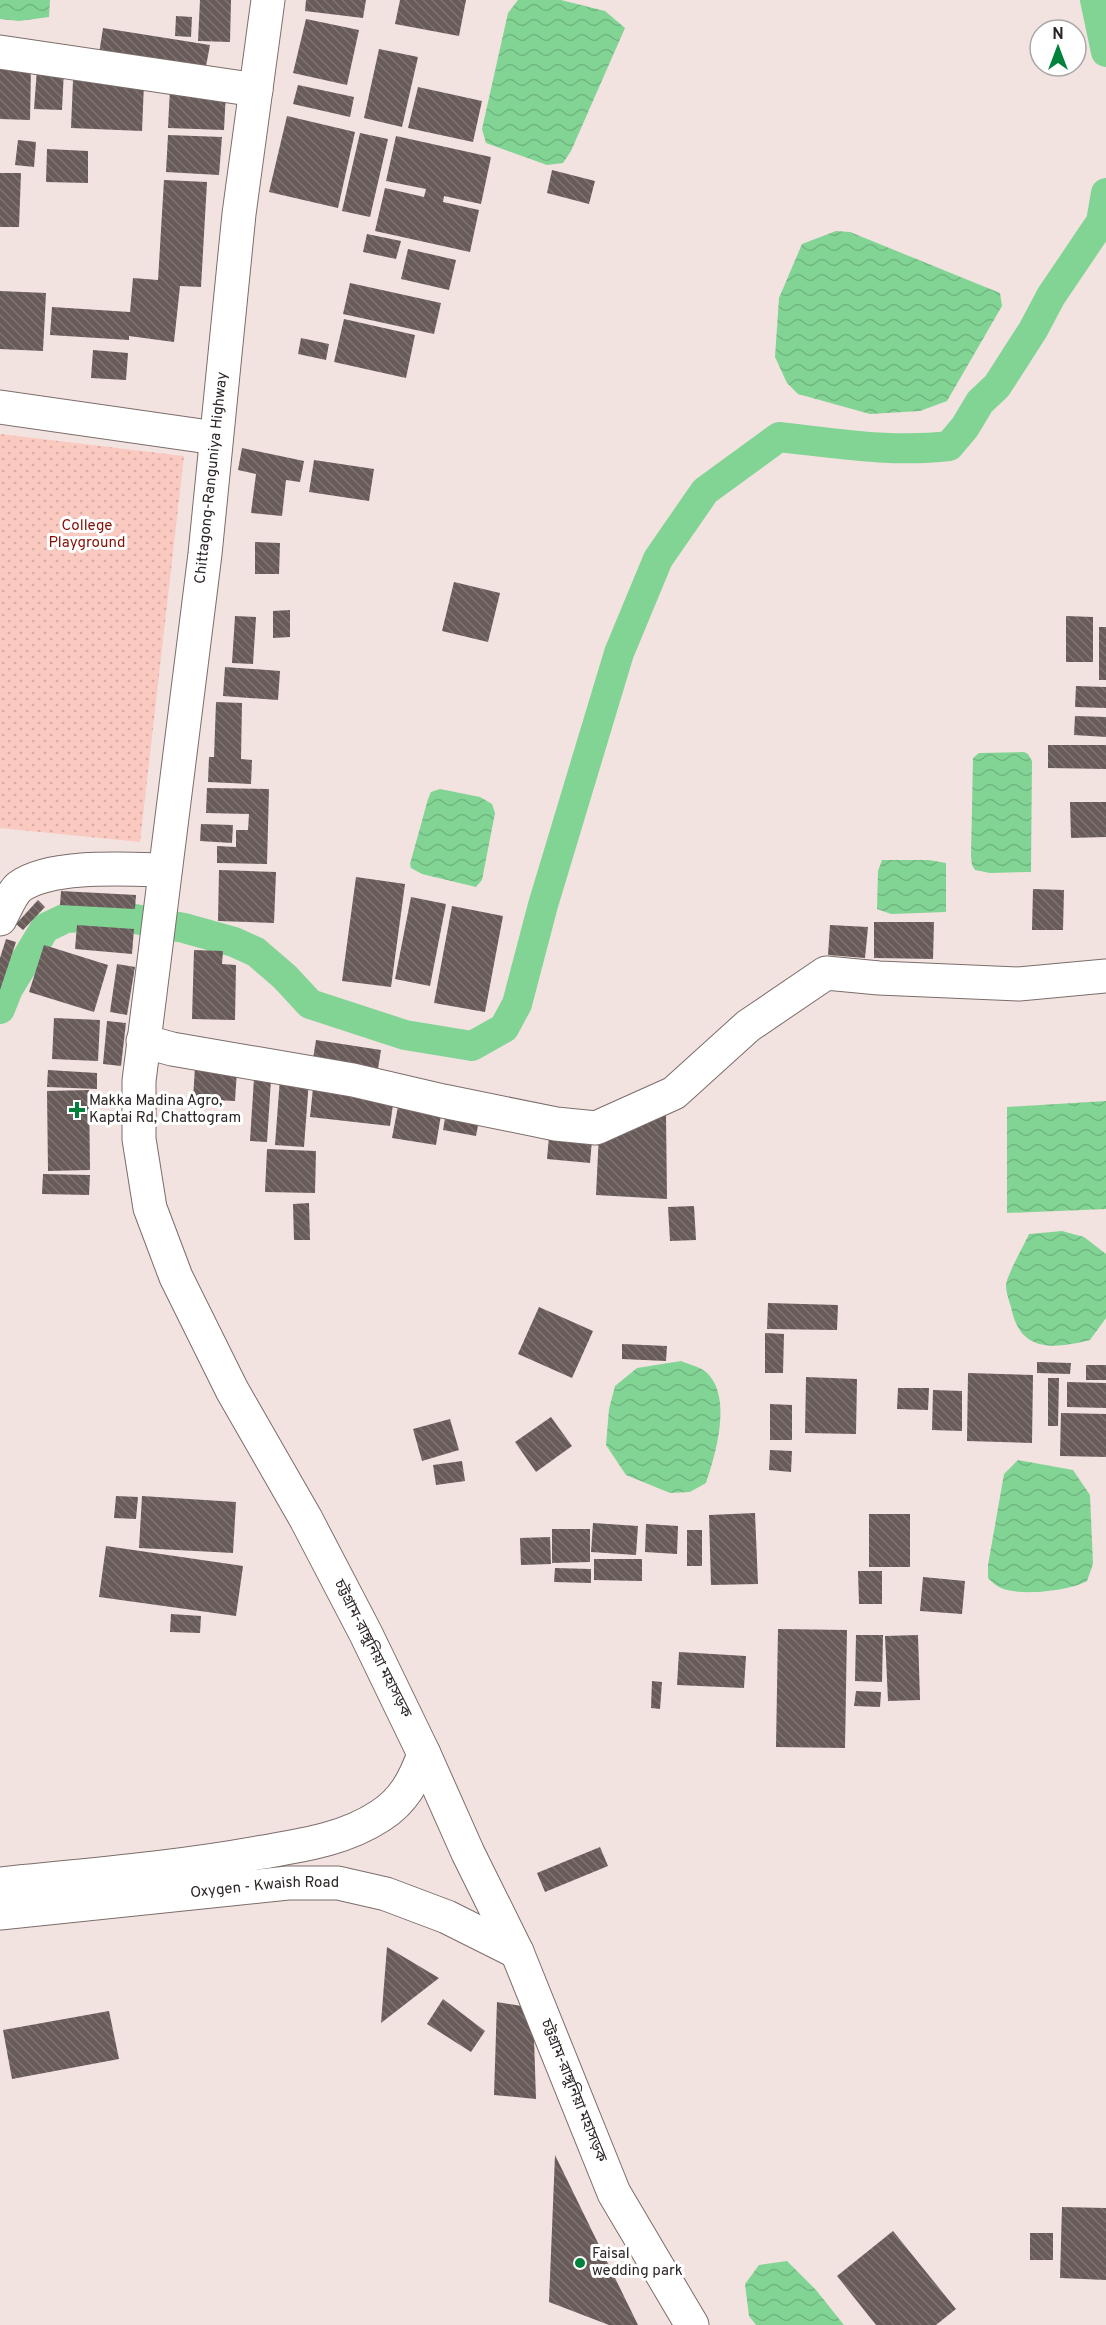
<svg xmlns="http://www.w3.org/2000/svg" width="1106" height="2325" viewBox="0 0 1106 2325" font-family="Overpass,'Noto Sans Bengali',sans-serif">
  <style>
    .grass { fill: url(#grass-dots) }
    .water { fill: url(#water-waves) }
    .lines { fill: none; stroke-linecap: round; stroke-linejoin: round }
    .canal { stroke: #82d495; stroke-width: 30 }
    .building { fill: url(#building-back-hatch) }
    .minor-casing { stroke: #7b6d6a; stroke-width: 35 }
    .major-casing { stroke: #7b6d6a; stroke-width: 35 }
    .minor { stroke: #fff; stroke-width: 33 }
    .major { stroke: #fff; stroke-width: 33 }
    .poi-dot { fill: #01823c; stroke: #fff; stroke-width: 2 }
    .labels { text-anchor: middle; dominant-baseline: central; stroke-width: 6; stroke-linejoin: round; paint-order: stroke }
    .street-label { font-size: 15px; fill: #2b2524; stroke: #fff }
    .park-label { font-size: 15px; fill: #841005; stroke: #fff }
    .poi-label { font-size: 15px; fill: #2b2524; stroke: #fff; text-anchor: start }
  </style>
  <defs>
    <pattern id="grass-dots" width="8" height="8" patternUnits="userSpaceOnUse" patternTransform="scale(1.5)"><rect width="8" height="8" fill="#fac9c0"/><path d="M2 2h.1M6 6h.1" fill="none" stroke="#d6aca5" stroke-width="1.8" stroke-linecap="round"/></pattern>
    <pattern id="water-waves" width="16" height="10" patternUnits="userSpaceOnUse" patternTransform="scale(1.5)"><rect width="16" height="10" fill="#82d495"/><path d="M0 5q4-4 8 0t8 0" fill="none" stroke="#70b680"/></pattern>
    <pattern id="building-back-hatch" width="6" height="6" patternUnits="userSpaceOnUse" patternTransform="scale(1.5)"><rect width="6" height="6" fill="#695b59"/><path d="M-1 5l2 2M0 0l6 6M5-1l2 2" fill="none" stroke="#7e7472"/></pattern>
  </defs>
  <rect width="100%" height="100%" fill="#f3e3e0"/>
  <!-- grass -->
  <polygon class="grass" points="0,434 184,456 140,842 0,828"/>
  <!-- water -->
  <g class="water">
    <polygon points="0,0 50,0 49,17 19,21 0,19"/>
    <polygon points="518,0 561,0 605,11 625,28 571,151 563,163 547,165 486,143 482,129 508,13"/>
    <polygon points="836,231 850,232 1000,293 1002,306 947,401 920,411 870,414 798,394 787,383 775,357 779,298 802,244"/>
    <polygon points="1024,752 1028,754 1032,761 1031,872 990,873 975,870 972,865 971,856 973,758 979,753"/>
    <polygon points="440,789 480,797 492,804 495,813 482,880 476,887 422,874 411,868 410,864 428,799 431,792"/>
    <polygon points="882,860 929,860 946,863 946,912 891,914 877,909 878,871"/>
    <polygon points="1106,1101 1106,1209 1007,1213 1007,1107"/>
    <path d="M1062,1231l22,6 22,17v64l-16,22c-37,9 -70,13 -79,-33 -2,-6 -5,-15 -5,-22 1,-10 18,-40 23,-51z"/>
    <path d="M681,1361c7,3 19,6 25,11 27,24 10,82 0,111l-16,9 -20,1 -44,-18 -20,-30 3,-36 6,-23 22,-18z"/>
    <path d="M1018,1460l55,10 17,25 3,69 -6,17c-18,10 -69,16 -88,6 -4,-2 -8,-6 -11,-9v-13l16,-91z"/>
    <polygon points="787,2261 816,2290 844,2325 756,2325 749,2316 745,2284 759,2265"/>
  </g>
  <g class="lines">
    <!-- canal -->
    <g class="canal">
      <polyline points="1095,0 1106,52"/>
      <path d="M0,1009l8,-20 37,-61 21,-10 36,-2 22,1 60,11 50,14 22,10 29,25 25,27 95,31 67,11 32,-18 13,-24 26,-99 76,-252 39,-94 47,-68 74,-54c56,6 114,16 170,9l16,-19 15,-25 17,-16 36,-56 18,-34 50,-74 5,-29"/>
    </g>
  </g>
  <!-- building -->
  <g class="building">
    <polygon points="200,0 231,0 230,42 198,41"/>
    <polygon points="306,0 366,0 363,18 305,11"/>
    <polygon points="400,0 466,0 459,36 395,24"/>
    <polygon points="176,16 192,17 191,37 175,36"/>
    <polygon points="306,19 359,30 347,85 293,73"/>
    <polygon points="103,28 210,45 204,77 98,60"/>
    <polygon points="379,49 418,57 402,127 364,118"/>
    <polygon points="0,66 31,67 30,120 0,119"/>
    <polygon points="37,69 64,70 62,110 34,109"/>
    <polygon points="73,80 144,83 142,131 71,128"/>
    <polygon points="298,85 354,97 350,117 293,104"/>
    <polygon points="418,87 482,101 473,142 408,128"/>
    <polygon points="170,89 226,92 224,130 168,128"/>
    <polygon points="287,116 355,132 338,208 269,192"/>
    <polygon points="360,133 388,139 370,217 342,211"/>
    <polygon points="168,135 222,137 219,175 166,172"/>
    <polygon points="396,136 491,157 481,204 444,196 443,202 479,210 470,252 375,231 385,188 424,197 426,189 386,181"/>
    <polygon points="18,140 36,142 34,167 15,165"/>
    <polygon points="47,149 88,151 88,183 46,182"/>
    <polygon points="552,170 595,181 589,204 547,193"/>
    <polygon points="0,173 21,173 19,227 0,227"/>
    <polygon points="164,180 207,182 201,287 180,286 174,342 129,336 129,340 50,335 52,307 130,312 133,278 158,280"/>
    <polygon points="367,234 401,241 396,259 363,252"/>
    <polygon points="408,249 456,260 449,290 401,279"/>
    <polygon points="350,283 441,303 434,334 343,314"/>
    <polygon points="0,291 46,293 43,351 0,349"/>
    <polygon points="344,319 415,335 406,378 334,362"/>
    <polygon points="301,338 329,344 326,360 298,354"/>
    <polygon points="93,350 128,353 126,380 91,378"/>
    <polygon points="242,448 304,461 300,482 286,480 282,516 251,513 256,474 238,470"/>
    <polygon points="314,460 374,469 369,501 309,492"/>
    <polygon points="255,542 280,543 279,574 255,574"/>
    <polygon points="454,582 500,593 488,642 442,631"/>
    <polygon points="290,610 290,637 273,638 273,611"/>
    <polygon points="235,616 256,617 253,664 232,663"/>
    <polygon points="1066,616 1093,617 1093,662 1066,662"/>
    <rect x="1099" y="627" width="7" height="53"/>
    <polygon points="225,667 280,671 278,700 223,696"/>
    <polygon points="1076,686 1106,687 1106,708 1075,707"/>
    <polygon points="216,702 242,703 241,759 252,760 251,784 208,782 209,757 214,757"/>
    <polygon points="1075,716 1106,717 1106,737 1074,735"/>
    <polygon points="1048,745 1106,745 1106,769 1048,768"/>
    <polygon points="207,788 269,789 267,864 217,863 217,846 236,847 236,830 248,830 249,814 206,813"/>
    <polygon points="1070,802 1106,802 1106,837 1071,838"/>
    <polygon points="201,824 233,825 232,843 200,841"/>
    <polygon points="219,870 276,872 274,923 218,921"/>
    <polygon points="356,877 405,884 391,987 342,981"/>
    <polygon points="1033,889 1064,890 1063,930 1032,930"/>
    <polygon points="61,891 136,895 135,909 60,905"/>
    <polygon points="411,897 446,904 430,986 395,979"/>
    <polygon points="38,900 45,907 23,930 16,924"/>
    <polygon points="452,906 503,916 485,1012 434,1003"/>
    <polygon points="874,922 934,922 933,959 874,958"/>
    <polygon points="77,925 134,929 132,954 75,949"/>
    <polygon points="830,925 868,927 865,958 828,955"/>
    <polygon points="6,939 16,942 0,990 0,958"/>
    <polygon points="44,945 108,965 94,1012 29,992"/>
    <polygon points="194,950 223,951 222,964 236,965 235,1020 192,1019"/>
    <polygon points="117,964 135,967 127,1015 110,1012"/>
    <polygon points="54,1018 100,1020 98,1061 52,1059"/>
    <polygon points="107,1021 126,1023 121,1066 103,1064"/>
    <polygon points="316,1040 381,1050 377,1075 312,1065"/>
    <polygon points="195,1067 237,1070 235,1101 193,1099"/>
    <polygon points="48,1070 97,1073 97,1089 47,1087"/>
    <polygon points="254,1078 271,1079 267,1142 250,1141"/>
    <polygon points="280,1078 309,1080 304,1147 275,1145"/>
    <polygon points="313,1088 394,1097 390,1126 310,1117"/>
    <polygon points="89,1090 90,1170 48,1171 47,1091"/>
    <polygon points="399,1101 442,1109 436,1145 392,1138"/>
    <polygon points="446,1113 479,1120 476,1136 443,1130"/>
    <polygon points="666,1113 667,1199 596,1195 599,1133"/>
    <polygon points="549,1136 592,1140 590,1163 547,1159"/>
    <polygon points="267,1149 316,1151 315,1193 265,1192"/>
    <polygon points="43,1174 90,1175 89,1195 42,1194"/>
    <polygon points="309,1203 310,1240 294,1240 293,1204"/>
    <polygon points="694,1206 696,1240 670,1241 668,1207"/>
    <polygon points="768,1303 838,1305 837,1330 767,1329"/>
    <polygon points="539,1307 593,1331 572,1378 518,1354"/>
    <polygon points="765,1333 784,1334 783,1373 765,1373"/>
    <polygon points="622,1344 667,1346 666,1361 622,1359"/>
    <polygon points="1037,1362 1071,1363 1070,1374 1037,1373"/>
    <rect x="1086" y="1365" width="20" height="15"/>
    <polygon points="968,1373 1033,1375 1032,1443 967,1441"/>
    <polygon points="806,1377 857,1379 856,1434 805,1433"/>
    <polygon points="1048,1378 1059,1378 1058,1426 1048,1426"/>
    <polygon points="1067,1382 1106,1383 1106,1408 1067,1407"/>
    <polygon points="898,1388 929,1388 928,1410 897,1409"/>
    <polygon points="933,1390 962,1391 962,1431 932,1430"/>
    <polygon points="770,1404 792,1405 792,1440 770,1440"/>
    <polygon points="1061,1413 1106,1414 1106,1457 1060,1456"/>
    <polygon points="551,1417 572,1446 536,1472 515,1442"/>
    <polygon points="450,1419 459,1450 422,1461 413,1429"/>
    <polygon points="770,1450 792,1451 791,1472 769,1470"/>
    <polygon points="462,1461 465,1481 436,1485 433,1465"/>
    <polygon points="116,1496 138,1497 136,1519 114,1518"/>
    <polygon points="142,1496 236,1502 233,1553 139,1548"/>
    <polygon points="755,1513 758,1584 711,1585 709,1515"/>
    <rect x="869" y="1514" width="41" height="53"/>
    <polygon points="593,1523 638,1526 636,1555 591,1552"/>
    <polygon points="646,1524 678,1526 677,1554 645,1552"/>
    <polygon points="552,1529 590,1529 590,1562 552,1563"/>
    <rect x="687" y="1530" width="15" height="36"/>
    <polygon points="550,1537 551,1564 521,1565 520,1538"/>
    <polygon points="106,1546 243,1566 236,1616 99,1597"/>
    <polygon points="594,1559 642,1559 642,1581 594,1580"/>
    <polygon points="555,1568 591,1569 591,1583 554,1582"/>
    <polygon points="858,1571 882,1571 882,1604 859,1604"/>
    <polygon points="923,1577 965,1581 962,1614 920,1611"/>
    <polygon points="171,1614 201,1616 200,1633 170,1632"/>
    <polygon points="778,1629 847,1630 845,1748 776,1747"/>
    <polygon points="856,1635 883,1635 882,1682 855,1681"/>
    <polygon points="918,1635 920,1700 888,1701 885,1636"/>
    <polygon points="679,1652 746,1656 744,1688 677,1685"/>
    <polygon points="652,1681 662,1682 660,1709 651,1708"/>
    <polygon points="856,1691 881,1692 880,1707 854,1706"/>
    <polygon points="600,1847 608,1866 545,1892 537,1873"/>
    <polygon points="387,1947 439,1978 381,2023"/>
    <polygon points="443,1999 485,2031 471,2052 427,2024"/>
    <polygon points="497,2002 533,2008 536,2099 494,2095"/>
    <polygon points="109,2011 119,2059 12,2079 3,2030"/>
    <polygon points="555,2155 638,2325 609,2325 549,2302"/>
    <polygon points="1062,2207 1106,2208 1106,2280 1060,2278"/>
    <polygon points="893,2231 956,2309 936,2325 876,2325 837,2276"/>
    <rect x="1030" y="2233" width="23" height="27"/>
  </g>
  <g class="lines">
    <!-- minor casing -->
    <g class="minor-casing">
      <g id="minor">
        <polyline points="0,52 256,90"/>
        <polyline points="0,407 216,438"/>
        <path d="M0,919c5,-9 11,-25 19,-32 31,-23 108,-18 146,-17"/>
        <polyline points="143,1041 172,1049 353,1080 443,1101 556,1124 596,1128 674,1093 748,1026 826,973 879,978 1019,984 1106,976"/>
      </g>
    </g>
    <!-- major casing -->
    <g class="major-casing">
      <g id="major">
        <polyline points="268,0 239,214 205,554 139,1081 139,1139 150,1208 176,1277 232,1390 306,1519 366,1634 424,1754 468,1853 517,1952 614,2193 692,2325"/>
        <path d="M0,1884c88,-9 176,-16 263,-32 41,-7 82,-13 117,-36 24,-15 35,-37 44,-62"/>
        <path id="s1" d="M0,1913l288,-30h50l48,11 61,23 70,35"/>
      </g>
    </g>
    <!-- minor -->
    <use href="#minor" class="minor"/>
    <!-- major -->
    <use href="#major" class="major"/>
  </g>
  <!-- markers -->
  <g class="poi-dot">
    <path d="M74 1101h6v6h6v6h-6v6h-6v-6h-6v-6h6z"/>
    <circle cx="580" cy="2263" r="6"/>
  </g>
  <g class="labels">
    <!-- street labels -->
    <g class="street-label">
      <text transform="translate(212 478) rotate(-84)">Chittagong-Ranguniya Highway</text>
      <text transform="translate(372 1649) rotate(63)">চট্টগ্রাম-রাঙ্গুনিয়া মহাসড়ক</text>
      <text stroke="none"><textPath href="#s1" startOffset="266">Oxygen - Kwaish Road</textPath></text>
      <text transform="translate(573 2091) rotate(68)">চট্টগ্রাম-রাঙ্গুনিয়া মহাসড়ক</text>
    </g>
    <!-- park labels -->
    <g class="park-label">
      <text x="87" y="526">College<tspan x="87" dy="17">Playground</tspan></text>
    </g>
    <!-- poi labels -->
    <g class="poi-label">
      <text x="89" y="1101">Makka Madina Agro,<tspan x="89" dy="17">Kaptai Rd, Chattogram</tspan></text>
      <text x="592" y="2254">Faisal<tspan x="592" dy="17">wedding park</tspan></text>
    </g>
  </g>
  <!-- north arrow -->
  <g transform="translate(1058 48)"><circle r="28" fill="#ffffff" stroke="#aaa8a7" stroke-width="1.5"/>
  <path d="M0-4.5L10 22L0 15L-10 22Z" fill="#01823c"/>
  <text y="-9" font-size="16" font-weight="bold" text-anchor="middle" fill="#2b2524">N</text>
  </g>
</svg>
